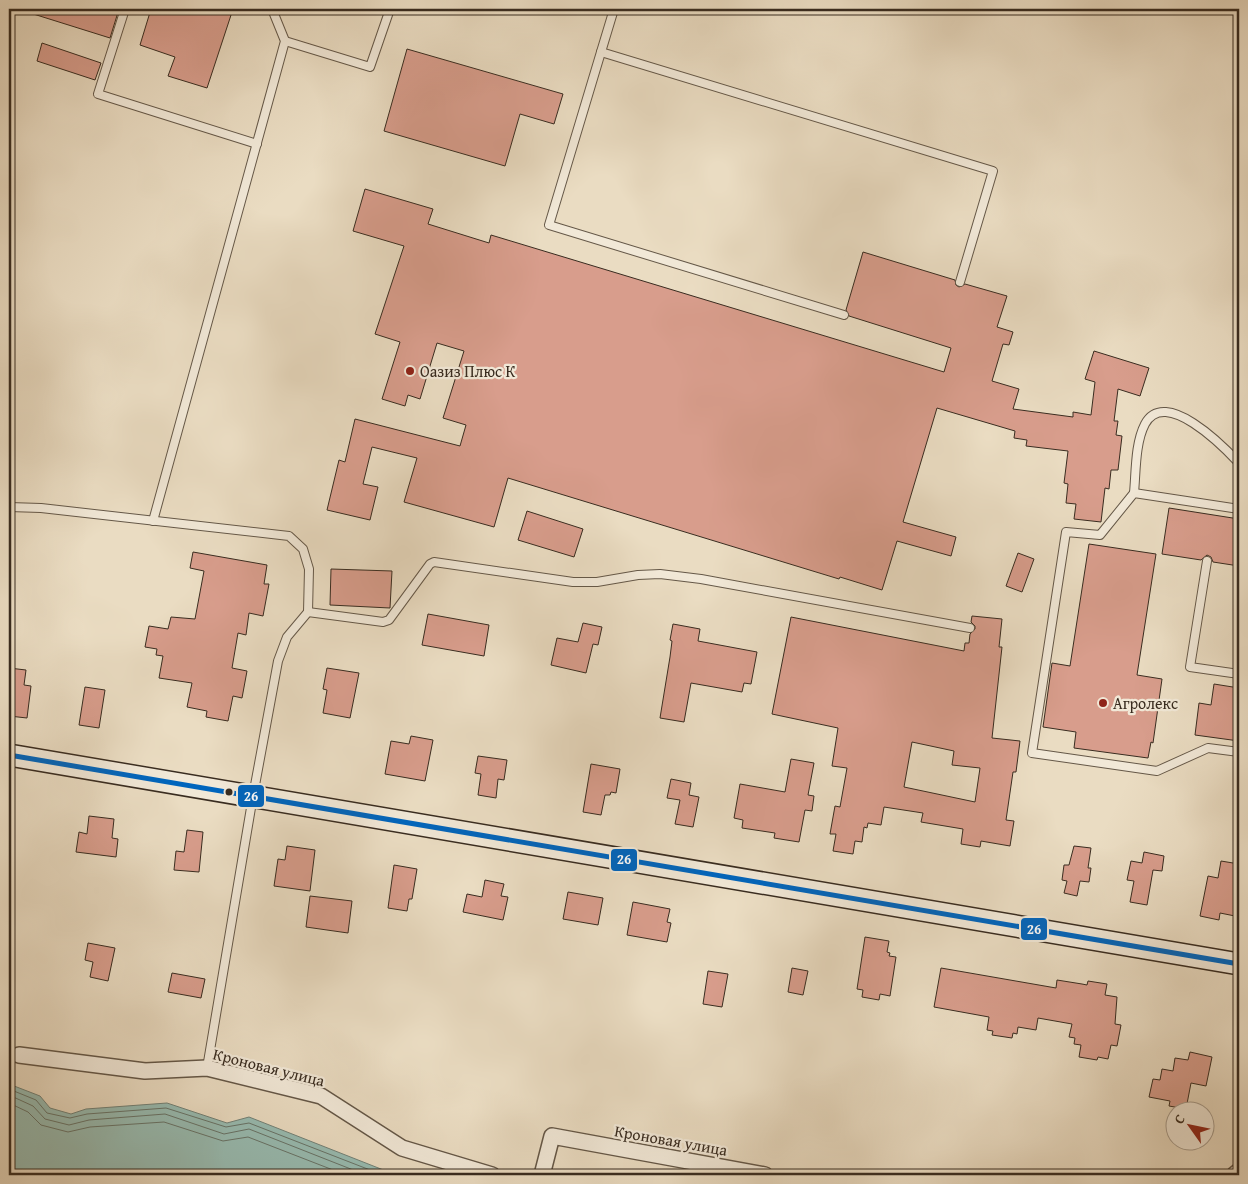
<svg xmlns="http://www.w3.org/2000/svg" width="1248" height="1184" viewBox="0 0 1248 1184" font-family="'Gentium Book Plus',serif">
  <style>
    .water { fill: #98bcb2; stroke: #728278 }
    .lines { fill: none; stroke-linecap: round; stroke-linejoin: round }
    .shore { stroke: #687469; stroke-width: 1 }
    .building { fill: #d89d8c; stroke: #392c20; fill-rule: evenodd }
    .lane-casing { stroke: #655848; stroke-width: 10 }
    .street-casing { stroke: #655848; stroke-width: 18 }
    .secondary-casing { stroke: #392c20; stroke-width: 24 }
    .lane { stroke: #f1e8d7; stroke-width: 8 }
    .street { stroke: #f1e8d7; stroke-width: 15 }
    .secondary { stroke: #f1e8d7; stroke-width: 21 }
    .bus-1-casing { stroke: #f1e8d7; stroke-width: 9 }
    .bus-1 { stroke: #0065bd; stroke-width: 5 }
    .poi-dot { fill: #8f2418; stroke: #f1e8d7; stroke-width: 2 }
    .bus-dot { fill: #392c20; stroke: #f1e8d7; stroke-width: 2 }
    .labels { text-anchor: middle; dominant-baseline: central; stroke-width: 4.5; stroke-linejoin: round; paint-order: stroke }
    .poi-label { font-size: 16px; fill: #392c20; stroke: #f1e8d7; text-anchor: start }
    .street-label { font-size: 16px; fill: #392c20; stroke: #f1e8d7 }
    .line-badge { stroke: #f1e8d7; stroke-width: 2 }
    .badge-label { font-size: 14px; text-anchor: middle; font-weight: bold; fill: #fff }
  </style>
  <rect width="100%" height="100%" fill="#eadcc2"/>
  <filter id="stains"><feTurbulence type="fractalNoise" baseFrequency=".004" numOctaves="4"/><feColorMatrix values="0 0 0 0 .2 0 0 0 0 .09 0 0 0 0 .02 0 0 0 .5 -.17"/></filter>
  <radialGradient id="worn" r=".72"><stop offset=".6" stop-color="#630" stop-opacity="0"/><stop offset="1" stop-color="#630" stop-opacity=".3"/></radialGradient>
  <!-- water -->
  <polygon class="water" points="9,1084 40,1096 50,1108 71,1114 86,1109 167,1103 227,1123 249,1117 386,1171 452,1175 9,1175"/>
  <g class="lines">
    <!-- shore -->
    <g class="shore">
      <polyline points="9,1089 36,1100 47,1113 70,1118 87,1114 166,1108 226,1127 249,1123 383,1175"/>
      <polyline points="9,1095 33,1106 45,1119 69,1125 89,1120 165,1114 224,1134 249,1129 366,1175"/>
      <polyline points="9,1103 28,1112 41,1125 68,1132 90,1127 164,1122 223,1141 248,1137 346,1175"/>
    </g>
  </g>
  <!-- building -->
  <g class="building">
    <polygon points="28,9 119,9 110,38 27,12"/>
    <polygon points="151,9 233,9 207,88 168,76 175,57 140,45"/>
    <polygon points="42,43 101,63 95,80 37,61"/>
    <polygon points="407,49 563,94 554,124 520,114 505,166 384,131"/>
    <polygon points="365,189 433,209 428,224 489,243 491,235 944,372 951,348 849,316 846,310 863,252 955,280 956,285 959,287 965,284 1007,296 997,327 1013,332 1009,345 1003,344 992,381 1019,389 1013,409 1073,417 1073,412 1091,415 1095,382 1085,379 1094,351 1149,368 1140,396 1118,389 1114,421 1118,421 1116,435 1122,436 1118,470 1111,470 1109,489 1105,488 1101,522 1074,519 1076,504 1066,503 1068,484 1064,483 1068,451 1026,446 1027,440 1014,438 1015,431 937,408 903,522 956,537 951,556 897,541 882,590 840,577 839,579 508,478 494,527 404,502 417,458 372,447 363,484 378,487 370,520 327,510 339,460 345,462 355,419 460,446 466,425 443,418 464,351 437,343 420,399 408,395 405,406 382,399 400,342 375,334 404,246 353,231"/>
    <polygon points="1169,508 1239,519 1239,566 1213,562 1211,557 1207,555 1201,560 1162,554"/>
    <polygon points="527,511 583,529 574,557 518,540"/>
    <polygon points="1089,544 1156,554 1137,675 1162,679 1153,743 1151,742 1148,758 1074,748 1076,732 1043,727 1052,663 1070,666"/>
    <polygon points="193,552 267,565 264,584 269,584 263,616 249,613 246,635 238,633 232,668 247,671 242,698 233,696 228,721 206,717 207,711 187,707 192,683 159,678 163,656 156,655 157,649 145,647 149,626 168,629 171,617 195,619 204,571 190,568"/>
    <polygon points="1018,553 1034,559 1022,592 1006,586"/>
    <polygon points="331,569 392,571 390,608 330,605"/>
    <polygon points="428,614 489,625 484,656 422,645"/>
    <path d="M972,616l30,3 -3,28h3l-10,91 28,3 -4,31h-3l-7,48 8,1 -4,25 -29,-5 -1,6 -19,-3 2,-15 -42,-7 2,-9 -39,-6 -3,18 -13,-2 -1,5 -3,-1 -2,15 -7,-1 -2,13 -20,-3 3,-17h-6l5,-28 5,1 7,-39 -15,-2 6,-38 -66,-14 19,-97 173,34 1,-8h4l1,-9 5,-5v-3l-4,-4zM912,742l42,9 -2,14 28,3 -5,34 -71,-15z"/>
    <polygon points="583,623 602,627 598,645 593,644 586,673 551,665 557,638 578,642"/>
    <polygon points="673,624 700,629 698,641 757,652 751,684 744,683 742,692 691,683 684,722 660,718 670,657 672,641 670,640"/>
    <polygon points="9,668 26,670 24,685 31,686 27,718 9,716"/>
    <polygon points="327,668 359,673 350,718 323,713 327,690 323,689"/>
    <polygon points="1214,684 1239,688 1239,741 1195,735 1199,703 1211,705"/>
    <polygon points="85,687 105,690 99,728 79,725"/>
    <polygon points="411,736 433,740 425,781 385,774 391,741 409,744"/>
    <polygon points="478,756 507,760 504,780 498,779 496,798 478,795 481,774 475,773"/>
    <polygon points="791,759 814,763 808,795 814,796 812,811 805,810 799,842 774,838 775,833 742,828 743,820 734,818 740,784 785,792"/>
    <polygon points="591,764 620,769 616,793 611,792 610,795 605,795 601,815 583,812"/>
    <polygon points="671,779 691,783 689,795 699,797 693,827 675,824 680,800 667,798"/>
    <polygon points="89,816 114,819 112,838 118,839 116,857 76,852 79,832 87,834"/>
    <polygon points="187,830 203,832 199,872 174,870 176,851 184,852"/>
    <polygon points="287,846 315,850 310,891 274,886 278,859 285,860"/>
    <polygon points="1074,846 1091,848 1088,868 1091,868 1089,882 1080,881 1077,896 1064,893 1067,881 1062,880 1064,865 1069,865"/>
    <polygon points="1144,852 1164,856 1162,871 1153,870 1147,905 1130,902 1134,881 1127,880 1131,861 1142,863"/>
    <polygon points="1221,861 1239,864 1237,887 1239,890 1235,916 1220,913 1219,920 1200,916 1208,876 1218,878"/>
    <polygon points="394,865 417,869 412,899 409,899 407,911 388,908"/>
    <polygon points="485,880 504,884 501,896 508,897 503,920 463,912 467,894 482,897"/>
    <polygon points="568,892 603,898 598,925 563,919"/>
    <polygon points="310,896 352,901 348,933 306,927"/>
    <polygon points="633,902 670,909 667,922 671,923 667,942 627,935"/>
    <polygon points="865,937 889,941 887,952 890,953 889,956 896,957 890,996 880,994 879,1000 862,997 863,990 857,989"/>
    <polygon points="88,943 115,948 108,981 90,977 93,962 85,960"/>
    <polygon points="792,968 808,971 803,995 788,992"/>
    <polygon points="941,968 1056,988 1057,980 1082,984 1087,985 1088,981 1107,984 1105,995 1117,997 1115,1024 1121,1025 1117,1046 1111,1045 1108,1059 1098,1057 1097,1060 1079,1057 1081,1045 1074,1044 1075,1038 1069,1037 1072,1024 1038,1018 1036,1030 1018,1027 1017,1034 1013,1033 1012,1038 992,1035 993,1031 987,1030 989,1017 934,1007"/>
    <polygon points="708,971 728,974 722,1007 703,1004"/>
    <polygon points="172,973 205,979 201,998 168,992"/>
    <polygon points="1190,1052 1212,1057 1206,1086 1191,1083 1186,1109 1169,1106 1170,1101 1149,1097 1153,1079 1160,1080 1162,1069 1173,1071 1175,1058 1188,1060"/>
  </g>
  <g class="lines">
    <!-- lane casing -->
    <g class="lane-casing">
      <g id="lane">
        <polyline points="125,9 98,94 257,144"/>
        <polyline points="614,9 601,52 993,171 960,282"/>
        <polyline points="285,41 370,67 390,9"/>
        <polyline points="601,52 549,225 844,315"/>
        <path d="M1134,493c2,-21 1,-50 11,-69 20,-37 78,22 94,39"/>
        <polyline points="9,507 41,508 289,536 303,549 309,569 308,612 287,637 278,661 253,796 207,1068"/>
        <polyline points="1239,509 1134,493 1100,535 1066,532 1032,753 1157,771 1208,748 1239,752"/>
        <polyline points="153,521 285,41 272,9"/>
        <polyline points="1207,561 1190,667 1239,674"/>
        <polyline points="308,612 383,622 389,620 430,564 434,562 573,582 597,582 638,575 660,574 701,579 970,628"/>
      </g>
    </g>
    <!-- street casing -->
    <g class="street-casing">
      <g id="street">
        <polyline points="19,1055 145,1071 207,1068 321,1096 402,1148 492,1175"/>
        <polyline points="542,1175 552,1136 765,1175"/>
        <polyline points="1234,1175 1239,1171"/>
      </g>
    </g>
    <!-- secondary casing -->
    <g class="secondary-casing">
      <polyline id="secondary" points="9,755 1239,964"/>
    </g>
    <!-- lane -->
    <use href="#lane" class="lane"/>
    <!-- street -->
    <use href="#street" class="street"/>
    <!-- secondary -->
    <use href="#secondary" class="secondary"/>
    <!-- bus-1 casing -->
    <g class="bus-1-casing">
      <polyline id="bus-1" points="9,755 1239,964"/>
    </g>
    <!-- bus-1 -->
    <use href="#bus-1" class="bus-1"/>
  </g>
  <!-- markers -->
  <g class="poi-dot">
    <circle cx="410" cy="371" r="5"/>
    <circle cx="1103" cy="703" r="5"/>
  </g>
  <circle class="bus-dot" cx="229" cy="792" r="4.5"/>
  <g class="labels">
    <!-- poi labels -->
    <g class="poi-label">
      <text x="420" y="371">Оазиз Плюс К</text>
      <text x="1113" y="703">Агролекс</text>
    </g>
    <!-- street labels -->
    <g class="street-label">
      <text transform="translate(269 1067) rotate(14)">Кроновая улица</text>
      <text transform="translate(671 1140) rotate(10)">Кроновая улица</text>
    </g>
  </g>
  <g class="line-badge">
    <rect x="237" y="784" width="28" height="24" rx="5" fill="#0065bd"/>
    <rect x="610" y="848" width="28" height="24" rx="5" fill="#0065bd"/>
    <rect x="1020" y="917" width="28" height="24" rx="5" fill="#0065bd"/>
  </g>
  <g class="badge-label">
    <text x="251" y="801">26</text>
    <text x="624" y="864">26</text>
    <text x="1034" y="934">26</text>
  </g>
  <!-- margin -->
  <rect width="1248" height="1184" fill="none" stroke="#eadcc2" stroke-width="30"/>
  <rect x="10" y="10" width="1228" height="1164" fill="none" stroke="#392c20" stroke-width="2.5"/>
  <rect x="15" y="15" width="1218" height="1154" fill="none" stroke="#392c20"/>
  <!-- north arrow -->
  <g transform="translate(1190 1126) rotate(303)"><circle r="24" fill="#f1e8d7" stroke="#a79d8e"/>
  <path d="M0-4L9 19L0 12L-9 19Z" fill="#8f2418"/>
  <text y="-8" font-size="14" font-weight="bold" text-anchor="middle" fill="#392c20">С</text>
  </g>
  <rect width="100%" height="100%" filter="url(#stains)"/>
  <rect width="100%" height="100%" fill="url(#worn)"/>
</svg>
